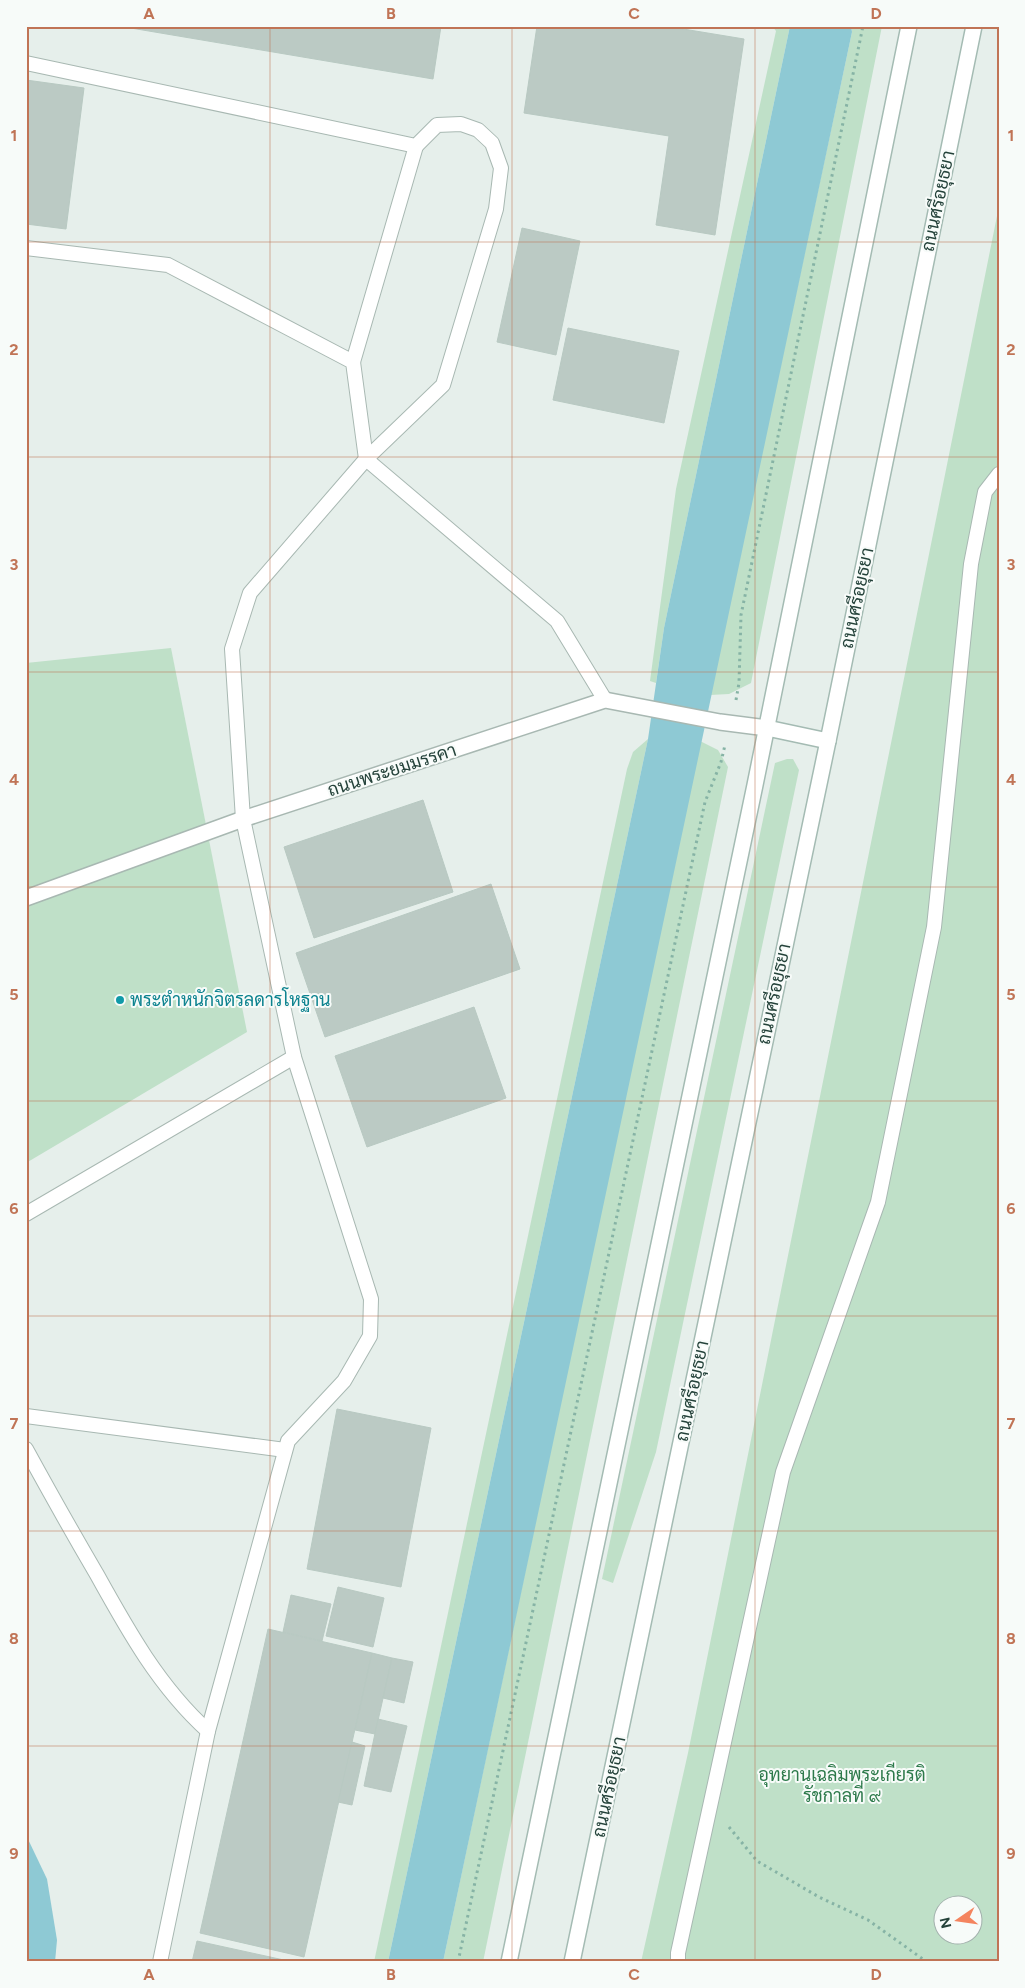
<svg xmlns="http://www.w3.org/2000/svg" width="1025" height="1988" viewBox="0 0 1025 1988" font-family="Figtree,Sarabun,sans-serif">
  <style>
    .green { fill: #bfe0c8; fill-rule: evenodd }
    .water { fill: #8ec9d4 }
    .building { fill: #bbcac4; stroke: #b8c9c2 }
    .lines { fill: none; stroke-linecap: round; stroke-linejoin: round }
    .lane-casing { stroke: #a8b8b2; stroke-width: 16 }
    .street-casing { stroke: #a8b8b2; stroke-width: 18 }
    .secondary-casing { stroke: #a4bbb3; stroke-width: 18 }
    .path { stroke: #86b3a5; stroke-width: 3; stroke-dasharray: 2.5 4; stroke-linecap: butt }
    .lane { stroke: #fff; stroke-width: 14 }
    .street { stroke: #fff; stroke-width: 15 }
    .secondary { stroke: #fff; stroke-width: 15 }
    .grid { fill: none; stroke: #c07456; stroke-width: 1; stroke-opacity: 0.55 }
    .culture-dot { fill: #0f9aa8; stroke: #f7fbf9; stroke-width: 2 }
    .labels { text-anchor: middle; dominant-baseline: central; stroke-width: 4; stroke-linejoin: round; paint-order: stroke }
    .street-label { font-size: 18px; fill: #24423a; stroke: #f7fbf9 }
    .culture-label { font-size: 18px; fill: #0d838f; stroke: #f7fbf9; text-anchor: start }
    .park-label { font-size: 18px; fill: #2d7a4b; stroke: #f7fbf9 }
    .neatline { fill: none; stroke: #c07456; stroke-width: 2 }
    .grid-label { font-size: 16px; text-anchor: middle; font-weight: bold; fill: #c07456 }
  </style>
  <rect width="100%" height="100%" fill="#e6efeb"/>
  <!-- green -->
  <g class="green">
    <polygon points="772,26 790,26 664,628 656,683 650,681 676,489 776,31"/>
    <polygon points="851,26 882,26 751,683 729,694 710,695 852,32"/>
    <path d="M999,206v1756h-358l47,-209zM942,1906h30v30h-30z"/>
    <polygon points="171,648 247,1032 26,1163 26,663"/>
    <polygon points="648,739 388,1962 374,1962 627,769 633,752"/>
    <polygon points="700,741 718,750 728,767 483,1962 443,1962"/>
    <polygon points="787,759 793,759 799,770 656,1452 613,1583 602,1579 775,763"/>
  </g>
  <!-- water -->
  <g class="water">
    <polygon points="790,26 851,26 852,32 443,1962 388,1962 648,739 664,628"/>
    <polygon points="26,1835 47,1879 57,1940 55,1962 26,1962"/>
  </g>
  <!-- building -->
  <g class="building">
    <polygon points="119,26 441,26 433,79"/>
    <polygon points="537,26 665,26 744,39 715,235 656,225 669,136 524,113"/>
    <polygon points="26,80 84,88 66,229 26,224"/>
    <polygon points="522,228 580,241 556,355 497,342"/>
    <polygon points="568,328 679,351 664,423 553,400"/>
    <polygon points="423,800 453,892 314,938 284,847"/>
    <polygon points="491,884 520,969 325,1037 296,953"/>
    <polygon points="474,1007 506,1098 367,1147 335,1056"/>
    <polygon points="337,1409 431,1428 401,1587 307,1569"/>
    <polygon points="338,1587 384,1598 373,1647 326,1636"/>
    <polygon points="291,1595 331,1604 322,1641 283,1632"/>
    <polygon points="268,1629 372,1653 304,1957 200,1933"/>
    <polygon points="372,1653 392,1658 375,1734 355,1730"/>
    <polygon points="392,1658 413,1662 404,1703 383,1698"/>
    <polygon points="378,1719 407,1726 391,1792 364,1786"/>
    <polygon points="352,1742 365,1746 352,1805 338,1802"/>
    <polygon points="197,1941 293,1962 192,1962"/>
  </g>
  <g class="lines">
    <!-- lane casing -->
    <g class="lane-casing">
      <g id="lane">
        <polyline points="26,63 416,146 437,125 461,124 478,130 492,143 501,168 496,209 443,385 366,459 250,593 232,649 243,819 294,1057 371,1299 370,1336 344,1381 288,1441 208,1731 160,1962"/>
        <polyline points="26,248 168,265 353,362 366,459 557,621 605,700"/>
        <polyline points="353,362 416,146"/>
        <polyline points="26,1214 294,1057"/>
        <polyline points="26,1416 285,1450"/>
        <path d="M26,1449c23,42 46,83 70,124 31,56 63,114 112,158"/>
        <polyline points="678,1962 678,1953 783,1472 878,1202 934,927 971,564 985,492 999,474"/>
      </g>
    </g>
    <!-- street casing -->
    <g class="street-casing">
      <polyline id="street" points="26,898 243,819 605,700 720,722 767,728"/>
    </g>
    <!-- secondary casing -->
    <g class="secondary-casing">
      <g id="secondary">
        <polyline points="767,728 828,741"/>
        <polyline points="509,1962 755,785 909,26"/>
        <polyline points="572,1962 828,741 974,26"/>
      </g>
    </g>
    <!-- path -->
    <g class="path">
      <polyline points="736,700 739,683 741,615 863,26"/>
      <polyline points="729,1827 757,1861 819,1897 868,1920 927,1962"/>
      <polyline points="458,1962 705,802 721,762 725,745"/>
    </g>
    <!-- lane -->
    <use href="#lane" class="lane"/>
    <!-- street -->
    <use href="#street" class="street"/>
    <!-- secondary -->
    <use href="#secondary" class="secondary"/>
  </g>
  <!-- grid -->
  <path class="grid" d="M270,26v1936M512,26v1936M755,26v1936M26,242h973M26,457h973M26,672h973M26,887h973M26,1101h973M26,1316h973M26,1531h973M26,1746h973"/>
  <!-- markers -->
  <circle class="culture-dot" cx="120" cy="1000" r="5"/>
  <g class="labels">
    <!-- street labels -->
    <g class="street-label">
      <text transform="translate(938 201) rotate(-78)">ถนนศรีอยุธยา</text>
      <text transform="translate(857 598) rotate(-78)">ถนนศรีอยุธยา</text>
      <text transform="translate(392 770) rotate(-18)">ถนนพระยมมรรคา</text>
      <text transform="translate(774 994) rotate(-78)">ถนนศรีอยุธยา</text>
      <text transform="translate(692 1391) rotate(-78)">ถนนศรีอยุธยา</text>
      <text transform="translate(609 1787) rotate(-78)">ถนนศรีอยุธยา</text>
    </g>
    <!-- culture labels -->
    <g class="culture-label">
      <text x="130" y="1000">พระตำหนักจิตรลดารโหฐาน</text>
    </g>
    <!-- park labels -->
    <g class="park-label">
      <text x="842" y="1775">อุทยานเฉลิมพระเกียรติ<tspan x="842" dy="21">รัชกาลที่ ๙</tspan></text>
    </g>
  </g>
  <!-- border -->
  <rect width="1025" height="1988" fill="none" stroke="#f7fbf9" stroke-width="55"/>
  <!-- north arrow -->
  <g transform="translate(958 1920) rotate(257)"><circle r="24" fill="#f7fbf9" stroke="#a3b1ad"/>
  <path d="M0-4L9 19L0 12L-9 19Z" fill="#f4845f"/>
  <text y="-8" font-size="14" font-weight="bold" text-anchor="middle" fill="#24423a">N</text>
  </g>
  <rect x="28" y="28" width="970" height="1932" class="neatline"/>
  <g class="grid-label">
    <text x="149" y="19">A</text>
    <text x="391" y="19">B</text>
    <text x="634" y="19">C</text>
    <text x="876" y="19">D</text>
    <text x="14" y="141">1</text>
    <text x="1011" y="141">1</text>
    <text x="14" y="355">2</text>
    <text x="1011" y="355">2</text>
    <text x="14" y="570">3</text>
    <text x="1011" y="570">3</text>
    <text x="14" y="785">4</text>
    <text x="1011" y="785">4</text>
    <text x="14" y="1000">5</text>
    <text x="1011" y="1000">5</text>
    <text x="14" y="1214">6</text>
    <text x="1011" y="1214">6</text>
    <text x="14" y="1429">7</text>
    <text x="1011" y="1429">7</text>
    <text x="14" y="1644">8</text>
    <text x="1011" y="1644">8</text>
    <text x="14" y="1859">9</text>
    <text x="1011" y="1859">9</text>
    <text x="149" y="1980">A</text>
    <text x="391" y="1980">B</text>
    <text x="634" y="1980">C</text>
    <text x="876" y="1980">D</text>
  </g>
</svg>
